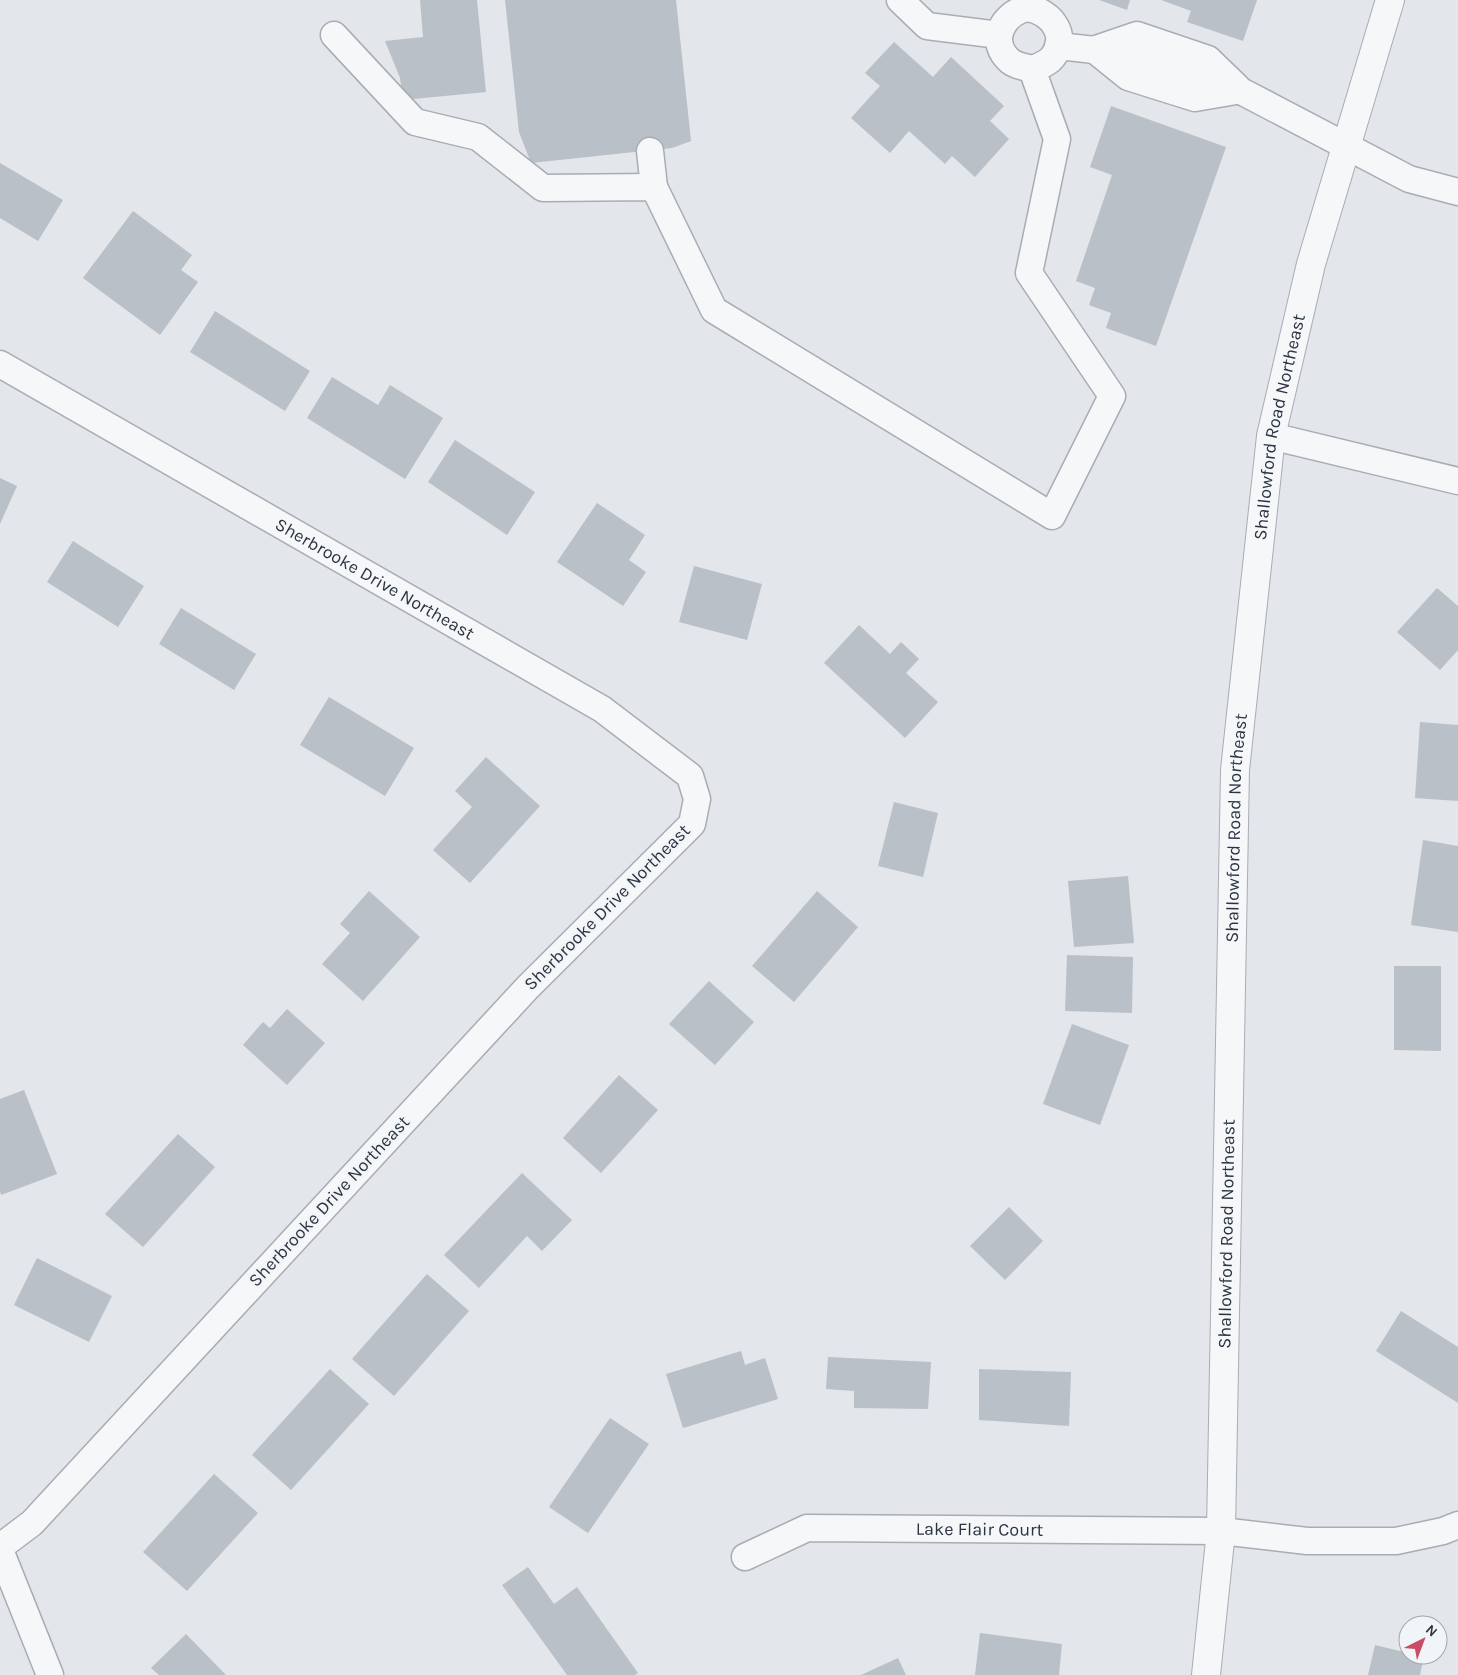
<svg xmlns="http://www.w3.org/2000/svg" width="1458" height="1675" viewBox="0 0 1458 1675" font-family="Karla,sans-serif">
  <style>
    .building { fill: #bac0c7 }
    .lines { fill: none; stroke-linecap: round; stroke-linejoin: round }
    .minor-casing { stroke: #a8adb4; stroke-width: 29 }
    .tertiary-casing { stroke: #a8adb4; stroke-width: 30 }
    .minor { stroke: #f5f7f9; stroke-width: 26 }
    .tertiary { stroke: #f5f7f9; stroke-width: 28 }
    .labels { text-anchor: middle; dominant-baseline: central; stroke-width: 4.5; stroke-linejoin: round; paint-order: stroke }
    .street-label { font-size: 18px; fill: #2b3542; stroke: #f2f5f8 }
  </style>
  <rect width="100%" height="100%" fill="#e3e6ea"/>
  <!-- building -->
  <g class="building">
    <polygon points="420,0 477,0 486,92 403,100 400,78 385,41 423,37"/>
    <polygon points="505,0 676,0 691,141 672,148 531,163 519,132"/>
    <polygon points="1099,0 1130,0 1127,10"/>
    <polygon points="1161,0 1257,0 1243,41 1187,22 1191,11"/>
    <polygon points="894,42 933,77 951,57 1004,106 990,121 1009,139 975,177 952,156 945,164 909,131 890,153 851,118 880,86 865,73"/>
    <polygon points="1111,106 1226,147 1156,346 1106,328 1111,313 1089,305 1095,288 1076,281 1112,175 1090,167"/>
    <polygon points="0,163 63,200 38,241 0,218"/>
    <polygon points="133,211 192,255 181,270 198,282 160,335 83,278"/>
    <polygon points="215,311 310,371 285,411 190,352"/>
    <polygon points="332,377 378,405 390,385 443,418 405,479 307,418"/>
    <polygon points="455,440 535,492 507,535 428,482"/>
    <polygon points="0,478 17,486 0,524"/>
    <polygon points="597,503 645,535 629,560 646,572 623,606 557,562"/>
    <polygon points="73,541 144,586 118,627 47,582"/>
    <polygon points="694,566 762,584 747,640 679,622"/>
    <polygon points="1437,588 1458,606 1458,650 1440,670 1397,632"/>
    <polygon points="181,608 256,654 234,690 159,644"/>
    <polygon points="859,625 890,654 901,642 919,659 906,673 938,702 905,738 824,663"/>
    <polygon points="329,697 414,748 385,796 300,745"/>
    <polygon points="1420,722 1458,725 1458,801 1415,798"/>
    <polygon points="486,757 540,806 470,883 433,850 472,807 455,791"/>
    <polygon points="894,802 938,813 923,877 878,866"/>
    <polygon points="1423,840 1458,846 1458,932 1411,925"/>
    <polygon points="1128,876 1134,943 1074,947 1068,881"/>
    <polygon points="369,891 420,937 363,1001 322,964 350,933 340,924"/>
    <polygon points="817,891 858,927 794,1002 752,966"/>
    <polygon points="1067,955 1133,957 1132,1013 1065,1011"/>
    <polygon points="1394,966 1441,966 1441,1051 1394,1050"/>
    <polygon points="709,981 754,1022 715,1065 669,1024"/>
    <polygon points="287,1009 325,1043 287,1085 243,1045 263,1022 270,1028"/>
    <polygon points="1072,1024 1129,1045 1100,1125 1043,1104"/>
    <polygon points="619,1075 658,1110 601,1173 563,1138"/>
    <polygon points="24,1090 57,1174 1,1195 0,1191 0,1099"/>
    <polygon points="178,1134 215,1167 143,1247 105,1214"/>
    <polygon points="522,1173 572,1220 542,1251 527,1236 479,1288 444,1255"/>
    <polygon points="1009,1207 1043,1241 1005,1280 970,1246"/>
    <polygon points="37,1258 112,1296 89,1342 14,1305"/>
    <polygon points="427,1274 469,1311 394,1396 352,1359"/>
    <polygon points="1401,1311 1458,1347 1458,1403 1376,1351"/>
    <polygon points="741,1351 745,1365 765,1358 778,1399 683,1428 666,1374"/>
    <polygon points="828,1357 931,1362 928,1409 854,1408 854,1391 826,1389"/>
    <polygon points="330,1369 369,1404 291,1490 252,1455"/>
    <polygon points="979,1369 1071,1372 1069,1426 979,1420"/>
    <polygon points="610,1418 649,1444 588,1533 549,1507"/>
    <polygon points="214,1474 258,1513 187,1591 143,1552"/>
    <polygon points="528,1567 554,1604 577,1587 638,1673 635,1675 567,1675 502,1585"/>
    <polygon points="980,1633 1062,1644 1059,1675 975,1675"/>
    <polygon points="186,1634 226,1675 159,1675 151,1668"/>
    <polygon points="1375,1645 1408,1653 1408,1655 1424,1656 1420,1675 1368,1675"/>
    <polygon points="898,1658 906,1675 861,1675"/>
  </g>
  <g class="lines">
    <!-- minor casing -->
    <g class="minor-casing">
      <g id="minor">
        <polyline points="900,0 927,26 999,35"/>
        <path d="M1027,8c26,3 44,31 23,52 -5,4 -12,7 -18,9 -7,-2 -16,-3 -22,-8 -22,-19 -8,-47 17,-53z"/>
        <polyline points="334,35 415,122 478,137 543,188 654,187 714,310 1052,516 1112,396 1029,273 1057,139 1032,69"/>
        <polyline points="1058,46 1095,50 1135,57 1241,91 1409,179 1458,192"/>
        <polyline points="1096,49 1137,35 1208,59 1237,87"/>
        <polyline points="1097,52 1128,77 1195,98 1236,91"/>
        <polyline points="650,151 654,187"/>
        <path id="s1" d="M0,364l602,345 88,67 7,23 -5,25 -164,163 -496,536 -32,24"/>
        <polyline points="1271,436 1458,481"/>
        <polyline points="0,1550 50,1675"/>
        <path id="s2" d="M745,1557l62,-29 414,3 86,10h89l47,-10 15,-6"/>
      </g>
    </g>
    <!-- tertiary casing -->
    <g class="tertiary-casing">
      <g id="tertiary">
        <path id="s3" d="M1206,1675l15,-144 14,-761 36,-334 40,-172 79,-264"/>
      </g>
    </g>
    <!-- minor -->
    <use href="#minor" class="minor"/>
    <!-- tertiary -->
    <use href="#tertiary" class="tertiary"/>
  </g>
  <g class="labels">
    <!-- street labels -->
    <g class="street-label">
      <text stroke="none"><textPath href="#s3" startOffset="1252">Shallowford Road Northeast</textPath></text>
      <text stroke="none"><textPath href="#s1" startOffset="432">Sherbrooke Drive Northeast</textPath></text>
      <text stroke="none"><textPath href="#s3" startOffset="848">Shallowford Road Northeast</textPath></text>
      <text transform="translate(607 907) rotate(-45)">Sherbrooke Drive Northeast</text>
      <text transform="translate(329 1201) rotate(-47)">Sherbrooke Drive Northeast</text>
      <text stroke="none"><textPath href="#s3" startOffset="442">Shallowford Road Northeast</textPath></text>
      <text stroke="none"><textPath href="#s2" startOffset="241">Lake Flair Court</textPath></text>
    </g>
  </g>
  <!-- north arrow -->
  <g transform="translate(1423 1640) rotate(42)"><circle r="24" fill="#f2f5f8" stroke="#a2a8af"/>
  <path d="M0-4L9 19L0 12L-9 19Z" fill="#ca4d68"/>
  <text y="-8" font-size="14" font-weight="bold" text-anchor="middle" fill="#2b3542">N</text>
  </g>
</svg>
